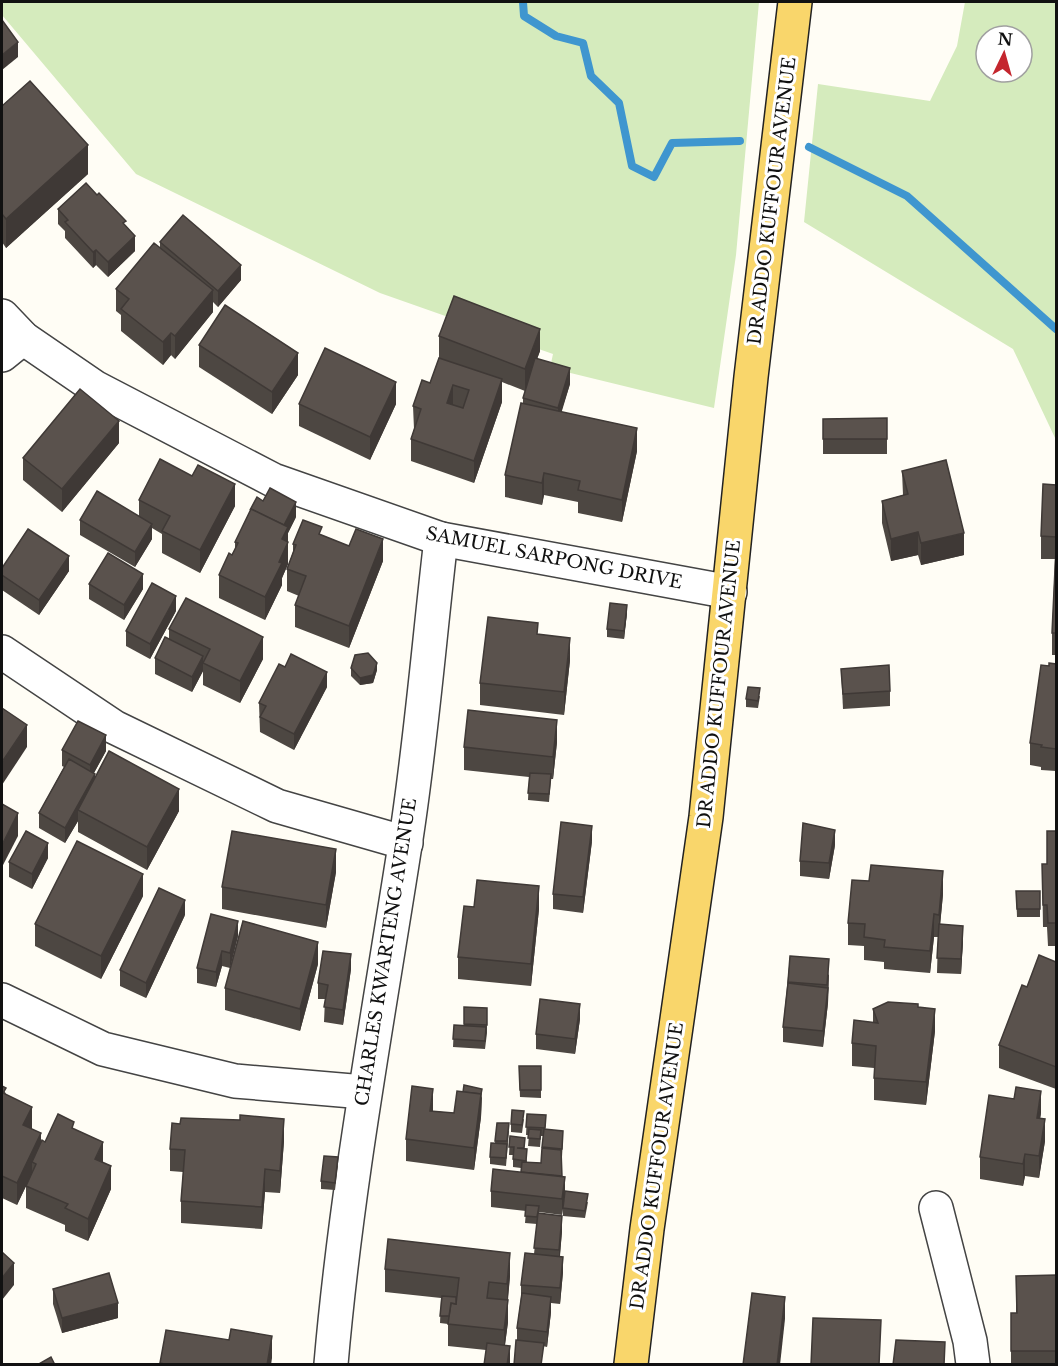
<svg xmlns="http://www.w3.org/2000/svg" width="1058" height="1366" viewBox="0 0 1058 1366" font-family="'Libre Baskerville',serif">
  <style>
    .green { fill: #d5ebbd; fill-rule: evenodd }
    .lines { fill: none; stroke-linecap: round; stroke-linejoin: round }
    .stream { stroke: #3f96cf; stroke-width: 8 }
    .minor-casing { stroke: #444; stroke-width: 36 }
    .major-casing { stroke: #222; stroke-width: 36 }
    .minor { stroke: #fff; stroke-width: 33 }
    .major { stroke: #f9d66b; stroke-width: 33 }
    .wall { fill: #4d4742 }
    .shaded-wall { fill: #3f3936 }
    .building { fill: #5a524d; stroke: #3f3936; stroke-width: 1.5; fill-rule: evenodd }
    .labels { text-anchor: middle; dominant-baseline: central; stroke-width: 6; stroke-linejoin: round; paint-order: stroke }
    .street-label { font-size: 18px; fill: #111; stroke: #fff }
  </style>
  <rect width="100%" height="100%" fill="#fffdf5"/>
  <!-- green -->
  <g class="green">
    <polygon points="2,2 759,2 736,255 714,408 550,368 553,354 380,293 136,174 2,15"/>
    <path d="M965,2h91v438l-43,-91 -209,-127 14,-138 112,17 27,-55zM986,36h36v36h-36z"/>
  </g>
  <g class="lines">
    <!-- stream -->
    <g class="stream">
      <polyline points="523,2 524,16 556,36 583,43 591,76 619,103 632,166 654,177 672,143 740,141"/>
      <polyline points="809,147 907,196 1056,329"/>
    </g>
    <!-- minor casing -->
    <g class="minor-casing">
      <g id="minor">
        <polyline points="2,316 23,338 96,388 273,480 441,539 730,592"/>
        <polyline points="2,355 23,338"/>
        <polyline points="2,652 114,727 277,806 406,843"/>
        <polyline points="2,1000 103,1049 235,1081 364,1092"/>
        <polyline points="936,1208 970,1341 973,1364"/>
        <path d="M331,1364c15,-174 47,-346 74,-519 16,-101 24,-204 36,-306"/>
      </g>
    </g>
    <!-- major casing -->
    <g class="major-casing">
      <polyline id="major" points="631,1364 647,1229 706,817 751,377 795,2"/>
    </g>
    <!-- minor -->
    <use href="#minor" class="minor"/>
    <!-- major -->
    <use href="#major" class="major"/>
  </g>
  <!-- wall -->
  <g class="wall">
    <polygon points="2,106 88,174 6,248 2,242"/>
    <polygon points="58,209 126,226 135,251 108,277 96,265 93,268 65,238 65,231 58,224"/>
    <polygon points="160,242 241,280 218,307 213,302 213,312 175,359 171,355 163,365 121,331 121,315 116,311 116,289 160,248"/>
    <polygon points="439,336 540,351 537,359 570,384 561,412 637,451 622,522 578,513 578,502 544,495 542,505 505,497 505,475 523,404 523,398 525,391 502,382 502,402 474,483 411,461 411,439 414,429 413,406 430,383 439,358"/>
    <polygon points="199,345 298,375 272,414 199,367"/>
    <polygon points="299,404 396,404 370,460 299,426"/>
    <polygon points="887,418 887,454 823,454 823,419"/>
    <polygon points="119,443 62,512 23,480 23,458"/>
    <polygon points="902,471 964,555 921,565 918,555 891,561 882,523 882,501 903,495"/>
    <polygon points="1056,485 1056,655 1052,655 1052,633 1055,559 1041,559 1041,536"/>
    <polygon points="139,500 235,506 200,573 162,553 162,534 152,528 152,539 135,567 80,535 80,520 139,516"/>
    <polygon points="296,517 288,533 288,564 282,578 282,585 265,620 219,598 219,575 235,549 235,542"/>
    <polygon points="322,535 383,561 349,648 295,627 295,605 299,596 287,591 287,569 293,552 293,544"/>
    <polygon points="2,568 69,571 39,615 2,590"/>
    <polygon points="89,584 143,589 124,620 89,599"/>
    <polygon points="176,611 150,659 126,646 126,631"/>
    <polygon points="627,613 624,639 607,637 607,629"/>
    <polygon points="169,629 263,659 240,703 203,685 203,668 203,671 192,692 155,674 155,658 169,639"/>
    <polygon points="538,634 570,660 564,715 480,705 480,683"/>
    <polygon points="1056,664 1056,771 1041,770 1041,767 1030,765 1030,743 1049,666"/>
    <polygon points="351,668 377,670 373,683 360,685 351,676"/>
    <polygon points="841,669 890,691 890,706 843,709"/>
    <polygon points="327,687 294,750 260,732 259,703"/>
    <polygon points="760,696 758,708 746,707 746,699"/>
    <polygon points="557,742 553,779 551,779 549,802 528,800 529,777 464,770 464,747"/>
    <polygon points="62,750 106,751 94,773 95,777 179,811 147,870 78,832 78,821 65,843 39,828 39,813 64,767 62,766"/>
    <polygon points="1056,831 1056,946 1048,946 1047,927 1043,927 1042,864 1047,864"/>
    <polygon points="592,841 583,913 553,909 553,894"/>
    <polygon points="835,845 829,879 800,876 800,861"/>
    <polygon points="48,858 32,889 9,877 9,862"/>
    <polygon points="336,872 326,928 222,909 222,887"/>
    <polygon points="1016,891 1040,891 1040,917 1017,917"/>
    <polygon points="943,894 940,925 963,941 961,974 937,973 938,937 934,937 930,973 884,969 884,962 864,960 864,946 848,945 848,923"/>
    <polygon points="143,896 101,979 35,946 35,924"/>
    <polygon points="474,907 539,909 531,986 458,979 458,957"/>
    <polygon points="185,915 146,998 120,986 120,970"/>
    <polygon points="238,936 230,968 222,966 216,987 197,983 197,968"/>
    <polygon points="790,956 829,975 828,1003 823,1047 783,1042 783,1027"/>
    <polygon points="1056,962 1056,1089 999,1068 999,1045 1027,987"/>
    <polygon points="318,964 300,1031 225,1010 225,988"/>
    <polygon points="351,969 343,1025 324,1022 325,999 318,999 318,983"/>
    <polygon points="918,1007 935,1031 926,1105 874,1100 874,1068 852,1066 852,1043 873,1022 873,1009"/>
    <polygon points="487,1008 487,1033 485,1049 453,1047 454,1025 464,1026 464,1024"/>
    <polygon points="580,1019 575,1054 536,1049 536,1034"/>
    <polygon points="519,1066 541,1066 541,1098 520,1097"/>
    <polygon points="2,1086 6,1094 32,1129 41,1144 74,1129 103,1163 111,1189 88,1241 65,1231 65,1225 26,1208 26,1186 29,1180 17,1205 2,1198"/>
    <polygon points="482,1097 481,1117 474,1170 406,1161 406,1139 433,1111 454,1113"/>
    <polygon points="1041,1113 1040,1118 1045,1141 1039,1178 1025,1176 1023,1186 980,1179 980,1157"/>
    <polygon points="527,1114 546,1123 545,1129 563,1139 562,1157 562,1176 565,1192 562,1215 539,1212 539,1213 562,1231 560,1256 563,1272 560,1304 551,1303 551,1312 547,1347 517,1340 517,1328 521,1297 521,1285 534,1254 537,1224 525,1223 526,1211 491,1207 491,1191 521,1172 521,1168 513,1167 513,1155 509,1155 510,1136 525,1138 524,1149 527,1162 541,1163 543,1136 541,1136 540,1147 528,1146 529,1135 526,1135"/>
    <polygon points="524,1119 522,1133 511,1132 511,1124"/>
    <polygon points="240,1120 284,1141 280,1193 265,1192 262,1229 181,1223 181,1201 183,1172 170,1171 170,1149 180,1124"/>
    <polygon points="497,1123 509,1131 506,1166 490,1164 490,1157 495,1143"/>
    <polygon points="338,1165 335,1190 321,1189 321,1181"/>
    <polygon points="588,1202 585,1218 563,1216 563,1208"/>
    <polygon points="385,1269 510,1276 508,1300 508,1322 505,1345 510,1361 486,1350 448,1346 448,1324 440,1323 441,1298 385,1292"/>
    <polygon points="1056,1275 1056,1365 1011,1365 1011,1313 1016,1313 1016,1276"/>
    <polygon points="53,1289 118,1318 62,1333 53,1304"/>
  </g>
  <!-- shaded-wall -->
  <g class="shaded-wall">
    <polygon points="18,42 18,57 2,70 2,55"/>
    <polygon points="88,145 88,174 6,248 6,219"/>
    <polygon points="135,236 135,251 108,277 108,262"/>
    <polygon points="96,250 96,265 93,268 93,252"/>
    <polygon points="241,265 241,280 218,307 218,291"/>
    <polygon points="213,290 213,312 175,359 175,336"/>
    <polygon points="540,329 540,351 525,391 525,369"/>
    <polygon points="171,333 171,355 163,365 163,342"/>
    <polygon points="298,353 298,375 272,414 272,392"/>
    <polygon points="570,368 570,384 558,424 558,408"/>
    <polygon points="502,379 502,402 474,483 474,461"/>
    <polygon points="396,382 396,404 370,460 370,437"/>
    <polygon points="453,385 453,407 447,403"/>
    <polygon points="119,421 119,443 62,512 62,489"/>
    <polygon points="637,428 637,451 622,522 622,500"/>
    <polygon points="544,473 544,495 542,505 542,483"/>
    <polygon points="235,484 235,506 200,573 200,550"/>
    <polygon points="296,502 296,517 288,533 288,564 282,578 282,585 265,620 265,597 279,562 282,528"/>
    <polygon points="152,524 152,539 135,567 135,552"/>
    <polygon points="918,532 918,555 891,561 891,539"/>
    <polygon points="964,533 964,555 921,565 921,543"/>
    <polygon points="383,539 383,561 349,648 349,626"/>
    <polygon points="69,556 69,571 39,615 39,600"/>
    <polygon points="143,574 143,589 124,620 124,605"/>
    <polygon points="176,596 176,611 150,659 150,644"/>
    <polygon points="627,605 627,613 624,639 624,631"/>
    <polygon points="263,637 263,659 240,703 240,681"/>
    <polygon points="570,638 570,660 564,715 564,692"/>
    <polygon points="203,656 203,671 192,692 192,677"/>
    <polygon points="377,663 377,670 373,683 360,685 360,678"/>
    <polygon points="327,672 327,687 294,750 294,734"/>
    <polygon points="557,720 557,742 553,779 553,757"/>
    <polygon points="27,725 27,747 2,785 2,762"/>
    <polygon points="106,735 106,751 90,780 90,765"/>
    <polygon points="95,774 95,789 78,810 78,821 65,843 65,828"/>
    <polygon points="179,789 179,811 147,870 147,847"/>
    <polygon points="18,813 18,836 2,867 2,845"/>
    <polygon points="592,826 592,841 583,913 583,897"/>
    <polygon points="835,830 835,845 829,879 829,863"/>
    <polygon points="48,843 48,858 32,889 32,874"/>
    <polygon points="336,849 336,872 326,928 326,905"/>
    <polygon points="943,871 943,894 939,937 939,915"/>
    <polygon points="143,874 143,896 101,979 101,956"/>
    <polygon points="539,886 539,909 531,986 531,964"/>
    <polygon points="185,900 185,915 146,998 146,983"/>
    <polygon points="934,914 934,937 930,973 930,951"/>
    <polygon points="238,921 238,936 230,968 230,953"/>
    <polygon points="963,926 963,941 961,974 961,959"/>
    <polygon points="318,942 318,964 300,1031 300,1009"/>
    <polygon points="222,951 222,966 216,987 216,972"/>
    <polygon points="351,954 351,969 343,1025 343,1010"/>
    <polygon points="829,959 828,1003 823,1047 823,1031 827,997"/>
    <polygon points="580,1004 580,1019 575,1054 575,1039"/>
    <polygon points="935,1009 935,1031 926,1105 926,1082"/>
    <polygon points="433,1089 433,1111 430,1111"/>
    <polygon points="482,1089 481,1117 474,1170 474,1148"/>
    <polygon points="1041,1091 1041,1113 1037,1140 1037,1118"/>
    <polygon points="32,1107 32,1129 23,1125"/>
    <polygon points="284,1119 284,1141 280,1193 280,1171"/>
    <polygon points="1045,1119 1045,1141 1039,1178 1039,1156"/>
    <polygon points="41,1133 41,1156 36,1164 32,1162 32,1173 17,1205 17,1183"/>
    <polygon points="103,1142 103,1164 95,1159"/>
    <polygon points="1025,1154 1025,1176 1023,1186 1023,1164"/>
    <polygon points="111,1166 111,1189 88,1241 88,1219"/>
    <polygon points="265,1169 265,1192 262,1229 262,1207"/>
    <polygon points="565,1177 565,1192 562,1215 562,1199"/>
    <polygon points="562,1216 562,1231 559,1265 559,1250"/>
    <polygon points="510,1253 510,1276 507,1306 507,1284"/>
    <polygon points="563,1257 563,1272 560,1304 560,1288"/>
    <polygon points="14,1263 14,1285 2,1300 2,1278"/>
    <polygon points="551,1297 551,1312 547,1347 547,1332"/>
    <polygon points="785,1297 785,1319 780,1365 777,1365"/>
    <polygon points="508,1300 508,1322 504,1352 504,1330"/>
    <polygon points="118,1303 118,1318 62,1333 62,1318"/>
    <polygon points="272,1336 272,1358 271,1365 267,1365"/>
    <polygon points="510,1346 510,1365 507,1365"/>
  </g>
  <!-- building -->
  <g class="building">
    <polygon points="2,20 18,42 2,55"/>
    <polygon points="30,81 88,145 6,219 2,214 2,106"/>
    <polygon points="86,183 97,195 99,193 126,221 123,223 135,236 108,262 96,250 93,252 65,222 68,220 58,209"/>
    <polygon points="183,215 241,265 218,291 160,242"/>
    <polygon points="154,243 213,290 175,336 171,333 163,342 121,309 129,299 116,289"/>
    <polygon points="454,296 540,329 525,369 439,336"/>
    <polygon points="225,305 298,353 272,392 199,345"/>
    <polygon points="325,348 396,382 370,437 299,404"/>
    <path d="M439,358l63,21 -28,82 -63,-22 10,-30 -8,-3 9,-26 8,3zM453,385l16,5 -6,18 -16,-5z"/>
    <polygon points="535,358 570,368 558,408 523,398"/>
    <polygon points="80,389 119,421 62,489 23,458"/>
    <polygon points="521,403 637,428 622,500 578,490 580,481 544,473 542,483 505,475"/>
    <polygon points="887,418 887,439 823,439 823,419"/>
    <polygon points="160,459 192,476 198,465 235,484 200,550 162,531 170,516 139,500"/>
    <polygon points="946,460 964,533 921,543 918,532 891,539 882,501 908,494 902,471"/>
    <polygon points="1043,484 1056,485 1056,537 1041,536"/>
    <polygon points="270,488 296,502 284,525 251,509 250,510 257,497 263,501"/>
    <polygon points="97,491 152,524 135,552 80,520"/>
    <polygon points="251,509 288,527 282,539 288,542 279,562 282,563 265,597 219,575 229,553 232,555 238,543 235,542"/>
    <polygon points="303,520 322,527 319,534 349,546 356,529 383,539 349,626 295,605 306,576 287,569 296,545 293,544"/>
    <polygon points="28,529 69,556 39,600 2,575 2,568"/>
    <polygon points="1056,548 1056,633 1052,633"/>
    <polygon points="108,553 143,574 124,605 89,584"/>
    <polygon points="152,583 176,596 150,644 126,631"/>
    <polygon points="186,598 263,637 240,681 203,663 210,649 169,629"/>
    <polygon points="610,603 627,605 624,631 607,629"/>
    <polygon points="488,617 538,623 537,634 570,638 564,692 480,683"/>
    <polygon points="165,637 203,656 192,677 155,658"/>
    <polygon points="368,653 377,663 373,675 360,678 351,668 355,655"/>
    <polygon points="291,654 327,672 294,734 260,717 266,706 259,703 279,664 285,667"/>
    <polygon points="1049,663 1056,664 1056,749 1041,747 1042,745 1030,743 1041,665 1049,666"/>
    <polygon points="889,665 890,691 843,694 841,669"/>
    <polygon points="748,687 760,688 758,701 746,699"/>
    <polygon points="2,708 27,725 2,762"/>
    <polygon points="468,710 557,720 553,757 464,747"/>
    <polygon points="78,721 106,735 90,765 62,750"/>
    <polygon points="109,751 179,789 147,847 78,810"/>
    <polygon points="69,759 95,774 65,828 39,813"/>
    <polygon points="530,773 551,774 549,794 528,793"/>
    <polygon points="2,804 18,813 2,845"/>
    <polygon points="561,822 592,826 583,897 553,894"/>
    <polygon points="803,823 835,830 829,863 800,861"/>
    <polygon points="26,831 48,843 32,874 9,862"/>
    <polygon points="232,831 336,849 326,905 222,887"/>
    <polygon points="1047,831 1056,831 1056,923 1048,923 1047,905 1043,905 1042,864 1047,864"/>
    <polygon points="77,841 143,874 101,956 35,924"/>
    <polygon points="871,865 943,871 939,915 934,914 930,951 884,947 885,940 864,937 865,924 848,923 852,880 869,881"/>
    <polygon points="477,880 539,886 531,964 458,957 464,906 474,907"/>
    <polygon points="159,888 185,900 146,983 120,970"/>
    <polygon points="1016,891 1040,891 1040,909 1017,909"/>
    <polygon points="211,914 238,921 230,953 222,951 216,972 197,968"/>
    <polygon points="243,921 318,942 300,1009 225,988"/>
    <polygon points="939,924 963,926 961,959 937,958"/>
    <polygon points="323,951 351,954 343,1010 324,1007 328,985 318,983"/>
    <polygon points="1039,955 1056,962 1056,1067 999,1045 1022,985 1027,987"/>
    <polygon points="790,956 829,959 827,985 788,982"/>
    <polygon points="788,983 828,988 823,1031 783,1027"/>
    <polygon points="540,999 580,1004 575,1039 536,1034"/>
    <polygon points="888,1002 918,1004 918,1007 935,1009 926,1082 874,1078 876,1046 852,1043 854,1020 878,1023 873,1009"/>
    <polygon points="464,1007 487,1008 487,1025 464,1024"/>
    <polygon points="454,1025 486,1027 485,1041 453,1039"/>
    <polygon points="519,1066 541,1066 541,1090 520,1090"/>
    <polygon points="464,1085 482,1089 481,1094 463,1092"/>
    <polygon points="2,1086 6,1088 3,1093 32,1107 23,1125 41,1133 17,1183 2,1176"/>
    <polygon points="412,1086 433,1089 430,1111 454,1113 457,1091 481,1094 474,1148 406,1139"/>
    <polygon points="1016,1087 1041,1091 1037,1118 1045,1119 1039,1156 1025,1154 1023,1164 980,1157 989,1095 1014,1099"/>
    <polygon points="512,1110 524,1111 522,1125 511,1124"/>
    <polygon points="58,1114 74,1122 72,1128 103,1142 95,1159 111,1166 88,1219 65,1208 68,1204 26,1186 36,1164 32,1162 42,1140 45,1142"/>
    <polygon points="527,1114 546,1115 545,1128 526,1127"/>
    <polygon points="240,1115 284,1119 280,1171 265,1169 262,1207 181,1201 185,1150 170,1149 172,1123 180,1124 181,1118 240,1120"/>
    <polygon points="497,1123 509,1123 507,1141 495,1141"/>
    <polygon points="529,1129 541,1130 540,1139 528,1138"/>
    <polygon points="544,1129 563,1131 562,1149 542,1147"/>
    <polygon points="510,1136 525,1138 524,1148 517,1148 527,1149 526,1161 513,1159 514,1147 509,1147"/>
    <polygon points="491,1143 507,1144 506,1158 490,1157"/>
    <polygon points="542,1148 561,1150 562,1176 521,1172 522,1162 541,1163"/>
    <polygon points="324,1156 338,1157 335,1183 321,1181"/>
    <polygon points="493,1169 565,1177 562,1199 491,1191"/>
    <polygon points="565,1191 588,1194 585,1211 563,1208"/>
    <polygon points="526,1205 539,1206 537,1217 525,1216"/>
    <polygon points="538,1213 562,1216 559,1250 534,1248"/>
    <polygon points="388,1239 510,1253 507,1284 489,1282 487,1298 508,1300 504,1330 448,1324 451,1303 456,1304 459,1278 385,1269"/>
    <polygon points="2,1252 14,1263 2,1278"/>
    <polygon points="525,1253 563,1257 560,1288 521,1285"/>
    <polygon points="109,1273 118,1303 62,1318 53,1289"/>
    <polygon points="1056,1275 1056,1351 1011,1351 1011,1313 1017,1313 1016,1276"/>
    <polygon points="522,1293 551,1297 547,1332 517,1328"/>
    <polygon points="752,1293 785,1297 777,1365 743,1365"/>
    <polygon points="442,1296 456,1297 456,1304 451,1303 449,1316 440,1316"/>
    <polygon points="813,1318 881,1320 879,1365 811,1365"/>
    <polygon points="231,1329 272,1336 267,1365 169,1365 160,1363 166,1330 229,1340"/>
    <polygon points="516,1340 544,1343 541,1365 514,1365"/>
    <polygon points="896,1340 945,1342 944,1365 893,1365"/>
    <polygon points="487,1343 510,1346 507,1365 484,1365"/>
    <polygon points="51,1357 55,1365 37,1365"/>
  </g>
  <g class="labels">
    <!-- street labels -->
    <g class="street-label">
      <text transform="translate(772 201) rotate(-83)">DR ADDO KUFFOUR AVENUE</text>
      <text transform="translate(554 558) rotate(11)">SAMUEL SARPONG DRIVE</text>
      <text transform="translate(719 684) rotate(-84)">DR ADDO KUFFOUR AVENUE</text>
      <text transform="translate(386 952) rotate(-81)">CHARLES KWARTENG AVENUE</text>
      <text transform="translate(657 1166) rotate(-82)">DR ADDO KUFFOUR AVENUE</text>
    </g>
  </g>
  <!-- border -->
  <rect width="1058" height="1366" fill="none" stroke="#111111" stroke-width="6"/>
  <!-- north arrow -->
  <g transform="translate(1004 54) rotate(5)"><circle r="28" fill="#ffffff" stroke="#a0a0a0" stroke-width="1.5"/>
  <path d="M0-4.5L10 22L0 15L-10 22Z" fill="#c4262e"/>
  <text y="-9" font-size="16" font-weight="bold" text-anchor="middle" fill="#111111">N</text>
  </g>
</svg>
